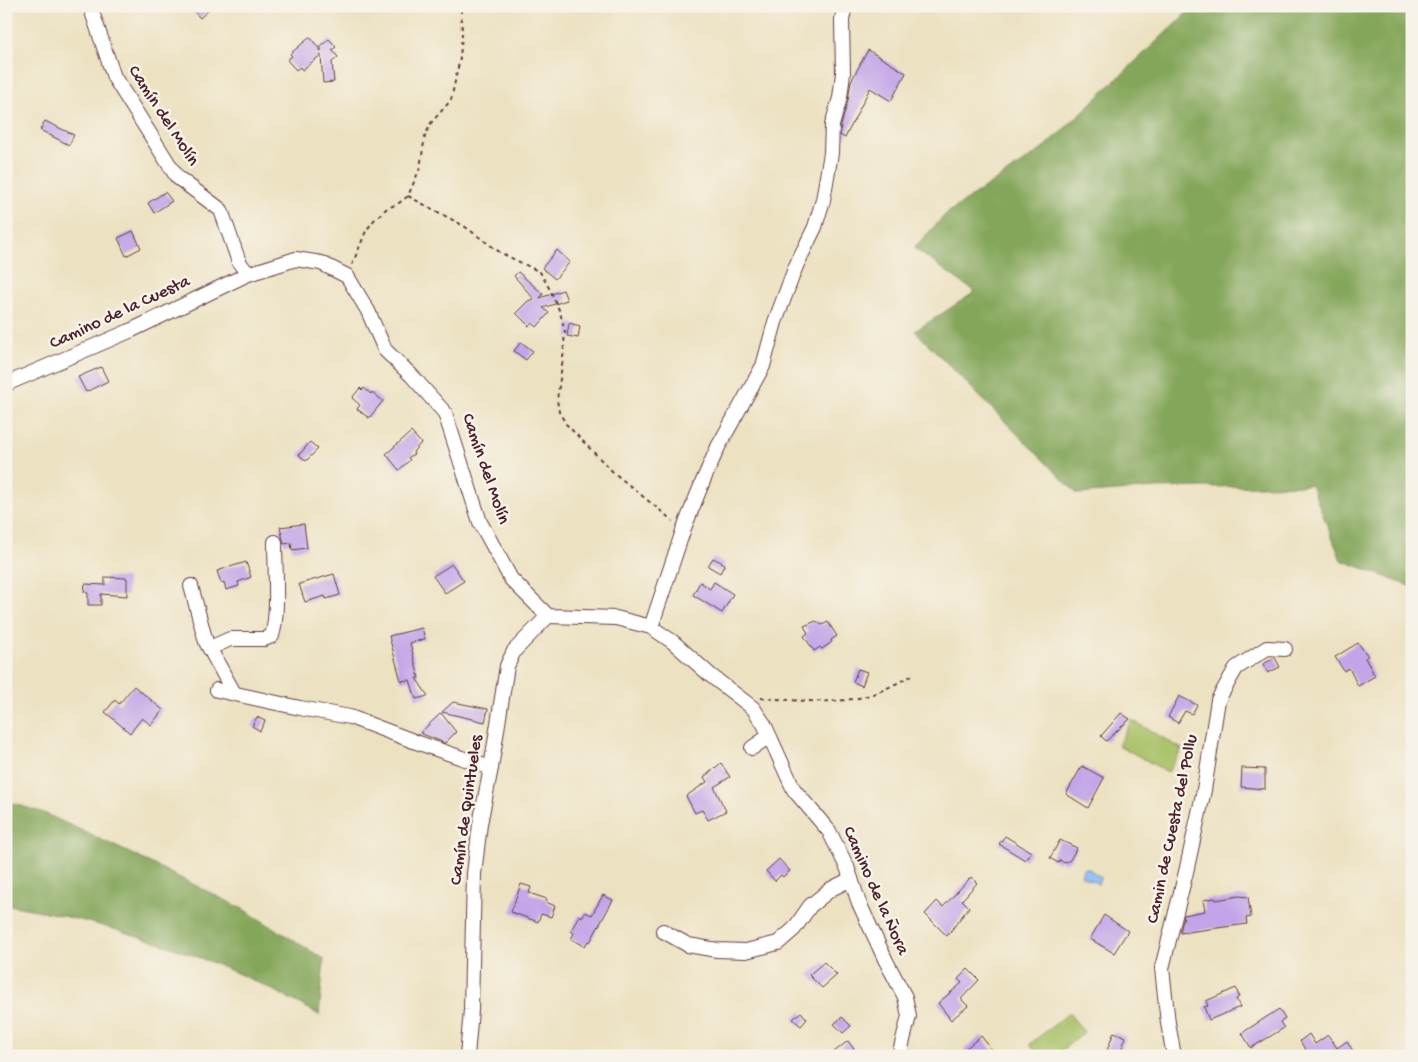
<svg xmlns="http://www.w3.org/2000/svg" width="1418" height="1062" viewBox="0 0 1418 1062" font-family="'Gochi Hand',sans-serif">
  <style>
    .green { fill: #a6bf64; stroke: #786f48 }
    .forest { fill: #84a65a; stroke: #676242 }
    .water { fill: #87bbf5; stroke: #686d90 }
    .building { fill: #c2a5e8 }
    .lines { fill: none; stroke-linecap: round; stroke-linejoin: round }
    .minor-casing { stroke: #623c42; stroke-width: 16 }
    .path { stroke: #623c42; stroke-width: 2; stroke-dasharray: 4 4; stroke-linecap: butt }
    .minor { stroke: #fff; stroke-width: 14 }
    .labels { text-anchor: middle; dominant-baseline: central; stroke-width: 5; stroke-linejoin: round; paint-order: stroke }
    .street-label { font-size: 18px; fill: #4a1f2b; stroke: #f7f3e8 }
  </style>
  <rect width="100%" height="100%" fill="#f7f3e8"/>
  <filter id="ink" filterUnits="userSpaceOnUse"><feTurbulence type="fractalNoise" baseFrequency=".02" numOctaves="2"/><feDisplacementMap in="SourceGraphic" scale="10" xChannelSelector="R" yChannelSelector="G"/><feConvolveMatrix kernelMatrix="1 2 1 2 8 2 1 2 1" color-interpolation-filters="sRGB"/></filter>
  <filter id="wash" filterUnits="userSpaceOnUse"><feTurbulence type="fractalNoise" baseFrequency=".0096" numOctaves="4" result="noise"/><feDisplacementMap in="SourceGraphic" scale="20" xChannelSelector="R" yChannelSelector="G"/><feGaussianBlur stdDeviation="1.12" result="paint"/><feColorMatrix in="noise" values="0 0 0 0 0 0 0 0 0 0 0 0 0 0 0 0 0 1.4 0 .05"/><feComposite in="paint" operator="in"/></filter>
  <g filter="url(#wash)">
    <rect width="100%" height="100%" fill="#ece1c1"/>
    <!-- green -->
    <g class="green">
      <polygon points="1132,720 1182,749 1168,772 1118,745"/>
      <polygon points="1069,1013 1084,1032 1055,1056 1040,1056 1030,1044"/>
    </g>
    <!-- forest -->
    <g class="forest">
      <polygon points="1194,6 1412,6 1412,587 1341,560 1311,485 1154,488 1077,494 915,331 975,292 914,248 946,214 1044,148"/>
      <path d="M6,801l38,12 90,42 109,54 81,50 -5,56c-71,-42 -148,-71 -227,-92 -28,-7 -56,-14 -86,-18z"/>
    </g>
    <!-- water -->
    <path class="water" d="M1087,868l14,9 -3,7c-6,-4 -13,-5 -17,-9l2,-6z"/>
    <g id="blocks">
      <!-- building -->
      <g class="building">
        <polygon points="189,6 213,6 200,18"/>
        <polygon points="310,37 321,51 321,46 329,39 336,47 332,50 338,57 332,62 334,82 323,83 321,55 302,70 300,67 296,70 287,60 292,56 290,54"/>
        <polygon points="868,50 906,73 891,101 870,88 845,138 840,135 841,126 848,100 851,81"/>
        <polygon points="45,121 74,135 69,145 40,130"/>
        <polygon points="165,192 172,201 154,213 148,203"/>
        <polygon points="133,231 141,248 126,256 118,238"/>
        <polygon points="557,250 570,262 555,279 542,268"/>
        <polygon points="518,272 543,294 540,298 563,290 567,300 543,308 549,313 537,327 532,323 529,326 516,313 528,301 534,299 514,276"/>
        <polygon points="569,323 580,326 578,338 567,336"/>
        <polygon points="521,342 533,351 526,360 514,351"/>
        <polygon points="101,367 108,381 86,392 78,377"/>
        <polygon points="360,388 362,390 364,388 371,394 372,392 383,401 369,418 357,409 360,405 352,398"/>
        <polygon points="411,432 421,443 413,452 414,454 408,458 410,460 399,470 386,454"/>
        <polygon points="310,442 318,449 306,461 299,455"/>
        <polygon points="304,524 307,548 292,550 291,543 284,544 280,527"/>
        <polygon points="713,558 725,564 720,573 708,566"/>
        <polygon points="246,562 251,577 238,582 239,586 226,590 224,582 221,583 217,571"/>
        <polygon points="452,564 464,581 445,593 433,576"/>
        <polygon points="334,574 340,595 326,599 325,596 305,602 299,584"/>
        <polygon points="105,577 127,578 127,596 101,594 101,605 88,605 88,593 84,592 85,584 105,585"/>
        <polygon points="700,582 710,589 714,582 733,594 722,613 693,595"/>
        <polygon points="816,621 822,625 828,622 837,636 831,640 832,642 822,649 820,647 814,651 804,636 808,633 804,626"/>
        <polygon points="422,628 425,639 410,643 419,678 416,678 428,696 416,699 410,680 401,681 389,636"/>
        <polygon points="1358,643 1368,656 1365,658 1375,676 1358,686 1349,668 1344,671 1335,657"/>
        <polygon points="1275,658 1280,667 1268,673 1263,664"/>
        <polygon points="858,669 867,672 862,686 853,682"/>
        <polygon points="134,686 163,710 151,725 142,718 130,733 105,712 115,700 119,704"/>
        <polygon points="1179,696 1197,705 1192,714 1185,711 1178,723 1168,717"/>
        <polygon points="453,702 488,709 485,722 442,712"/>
        <polygon points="441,713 456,732 445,743 420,733"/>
        <polygon points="1121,713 1130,719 1106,741 1101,736"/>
        <polygon points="257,717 265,721 260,731 252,726"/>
        <polygon points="721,763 730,777 714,787 726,811 708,820 702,810 695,813 686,796 707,782 704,777"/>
        <polygon points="1082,766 1104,778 1088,808 1066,794"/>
        <polygon points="1242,768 1265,769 1265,789 1241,787"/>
        <polygon points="1005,836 1031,852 1025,860 999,844"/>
        <polygon points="1060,840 1077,848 1070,860 1064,863 1060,860 1058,863 1050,858"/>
        <polygon points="779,859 790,871 783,877 781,875 775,881 766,871"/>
        <polygon points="971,877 977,883 962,900 969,907 947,936 925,914 937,901 943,907"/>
        <polygon points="521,884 531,887 529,893 547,899 546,902 555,906 551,917 541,914 538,922 511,912"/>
        <polygon points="603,895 613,900 590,942 588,941 585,946 571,939 574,933 571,931 579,915 582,917 585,912 592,915"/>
        <polygon points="1239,896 1248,897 1251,917 1246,918 1247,924 1180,933 1184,915 1205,911 1203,900 1215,898 1216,900"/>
        <polygon points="1104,915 1128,931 1114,953 1090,939"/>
        <polygon points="824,962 837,975 822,988 809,975"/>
        <polygon points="968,969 979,980 961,999 968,1006 951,1020 938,1003 962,983 958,979"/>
        <polygon points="1236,988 1239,997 1236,999 1240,1007 1209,1020 1204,1007 1208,1006 1206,1001"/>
        <polygon points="1279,1009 1285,1019 1280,1022 1284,1028 1251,1048 1242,1033"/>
        <polygon points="801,1012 807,1019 801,1026 793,1019"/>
        <polygon points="842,1017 851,1026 843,1033 834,1024"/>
        <polygon points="1114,1032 1126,1037 1119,1056 1105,1056"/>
        <polygon points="1309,1034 1315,1044 1328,1035 1337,1048 1347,1041 1356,1056 1309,1056 1300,1041"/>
        <polygon points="981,1036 997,1056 969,1056 964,1050"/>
        <polygon points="848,1041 859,1056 829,1056"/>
      </g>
    </g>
  </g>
  <g filter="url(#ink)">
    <use href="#blocks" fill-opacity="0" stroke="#623c42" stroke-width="1"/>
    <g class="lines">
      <!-- minor casing -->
      <g class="minor-casing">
        <g id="minor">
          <polyline points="90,6 114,77 177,177 221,210 239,262 248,274 296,259 321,263 347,276 368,311 385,350 412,376 445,413 480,522 511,579 548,616 616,618 651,627 673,642 710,675 753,708 764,724 794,790 829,831 847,867 859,903 886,961 905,997 909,1016 899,1056"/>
          <polyline points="6,384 132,330 248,274"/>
          <polyline points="191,586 206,642 234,693"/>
          <polyline points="651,627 684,528 703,481 718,447 763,366 775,322 796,266 815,227 823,200 831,153 832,125 840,98 843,73 842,20 845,6"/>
          <path d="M210,648l20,-9h34l8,-3c7,-23 3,-68 3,-94"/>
          <polyline points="217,690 300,708 350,717 416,742 491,768"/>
          <polyline points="752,748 769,736"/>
          <polyline points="663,931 688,945 717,950 746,951 778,943 794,929 810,906 831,889 851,879"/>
          <polyline points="467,1056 471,1010 474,874 480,824 491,768 507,666 514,651 548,616"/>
          <polyline points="1174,1056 1168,1023 1162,968 1186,872 1204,790 1218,700 1236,668 1267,648 1285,649"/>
        </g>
      </g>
      <!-- path -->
      <g class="path">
        <polyline points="408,196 464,226 501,253 540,272 549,288 560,312 565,332 563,358 557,400 559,412 566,424 613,472 673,521"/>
        <polyline points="352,265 366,231 374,220 386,209 399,203 408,196 420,168 425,136 431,123 451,100 460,58 462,34 461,6"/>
        <path d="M761,698c36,2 77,8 112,-4 14,-5 28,-13 42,-20"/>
      </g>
      <!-- minor -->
      <use href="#minor" class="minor"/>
    </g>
  </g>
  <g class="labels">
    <!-- street labels -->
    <g class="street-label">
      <text transform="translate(163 116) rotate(57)">Camín del Molín</text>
      <text transform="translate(120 313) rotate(-25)">Camino de la Cuesta</text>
      <text transform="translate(485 469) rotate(71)">Camín del Molín</text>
      <text transform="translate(467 810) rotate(-82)">Camín de Quintueles</text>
      <text transform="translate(1173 829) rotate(-78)">Camin de Cuesta del Pollu</text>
      <text transform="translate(875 891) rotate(66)">Camino de la Ñora</text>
    </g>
  </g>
  <!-- margin -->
  <rect width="1418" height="1062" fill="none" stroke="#f7f3e8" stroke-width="25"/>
</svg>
